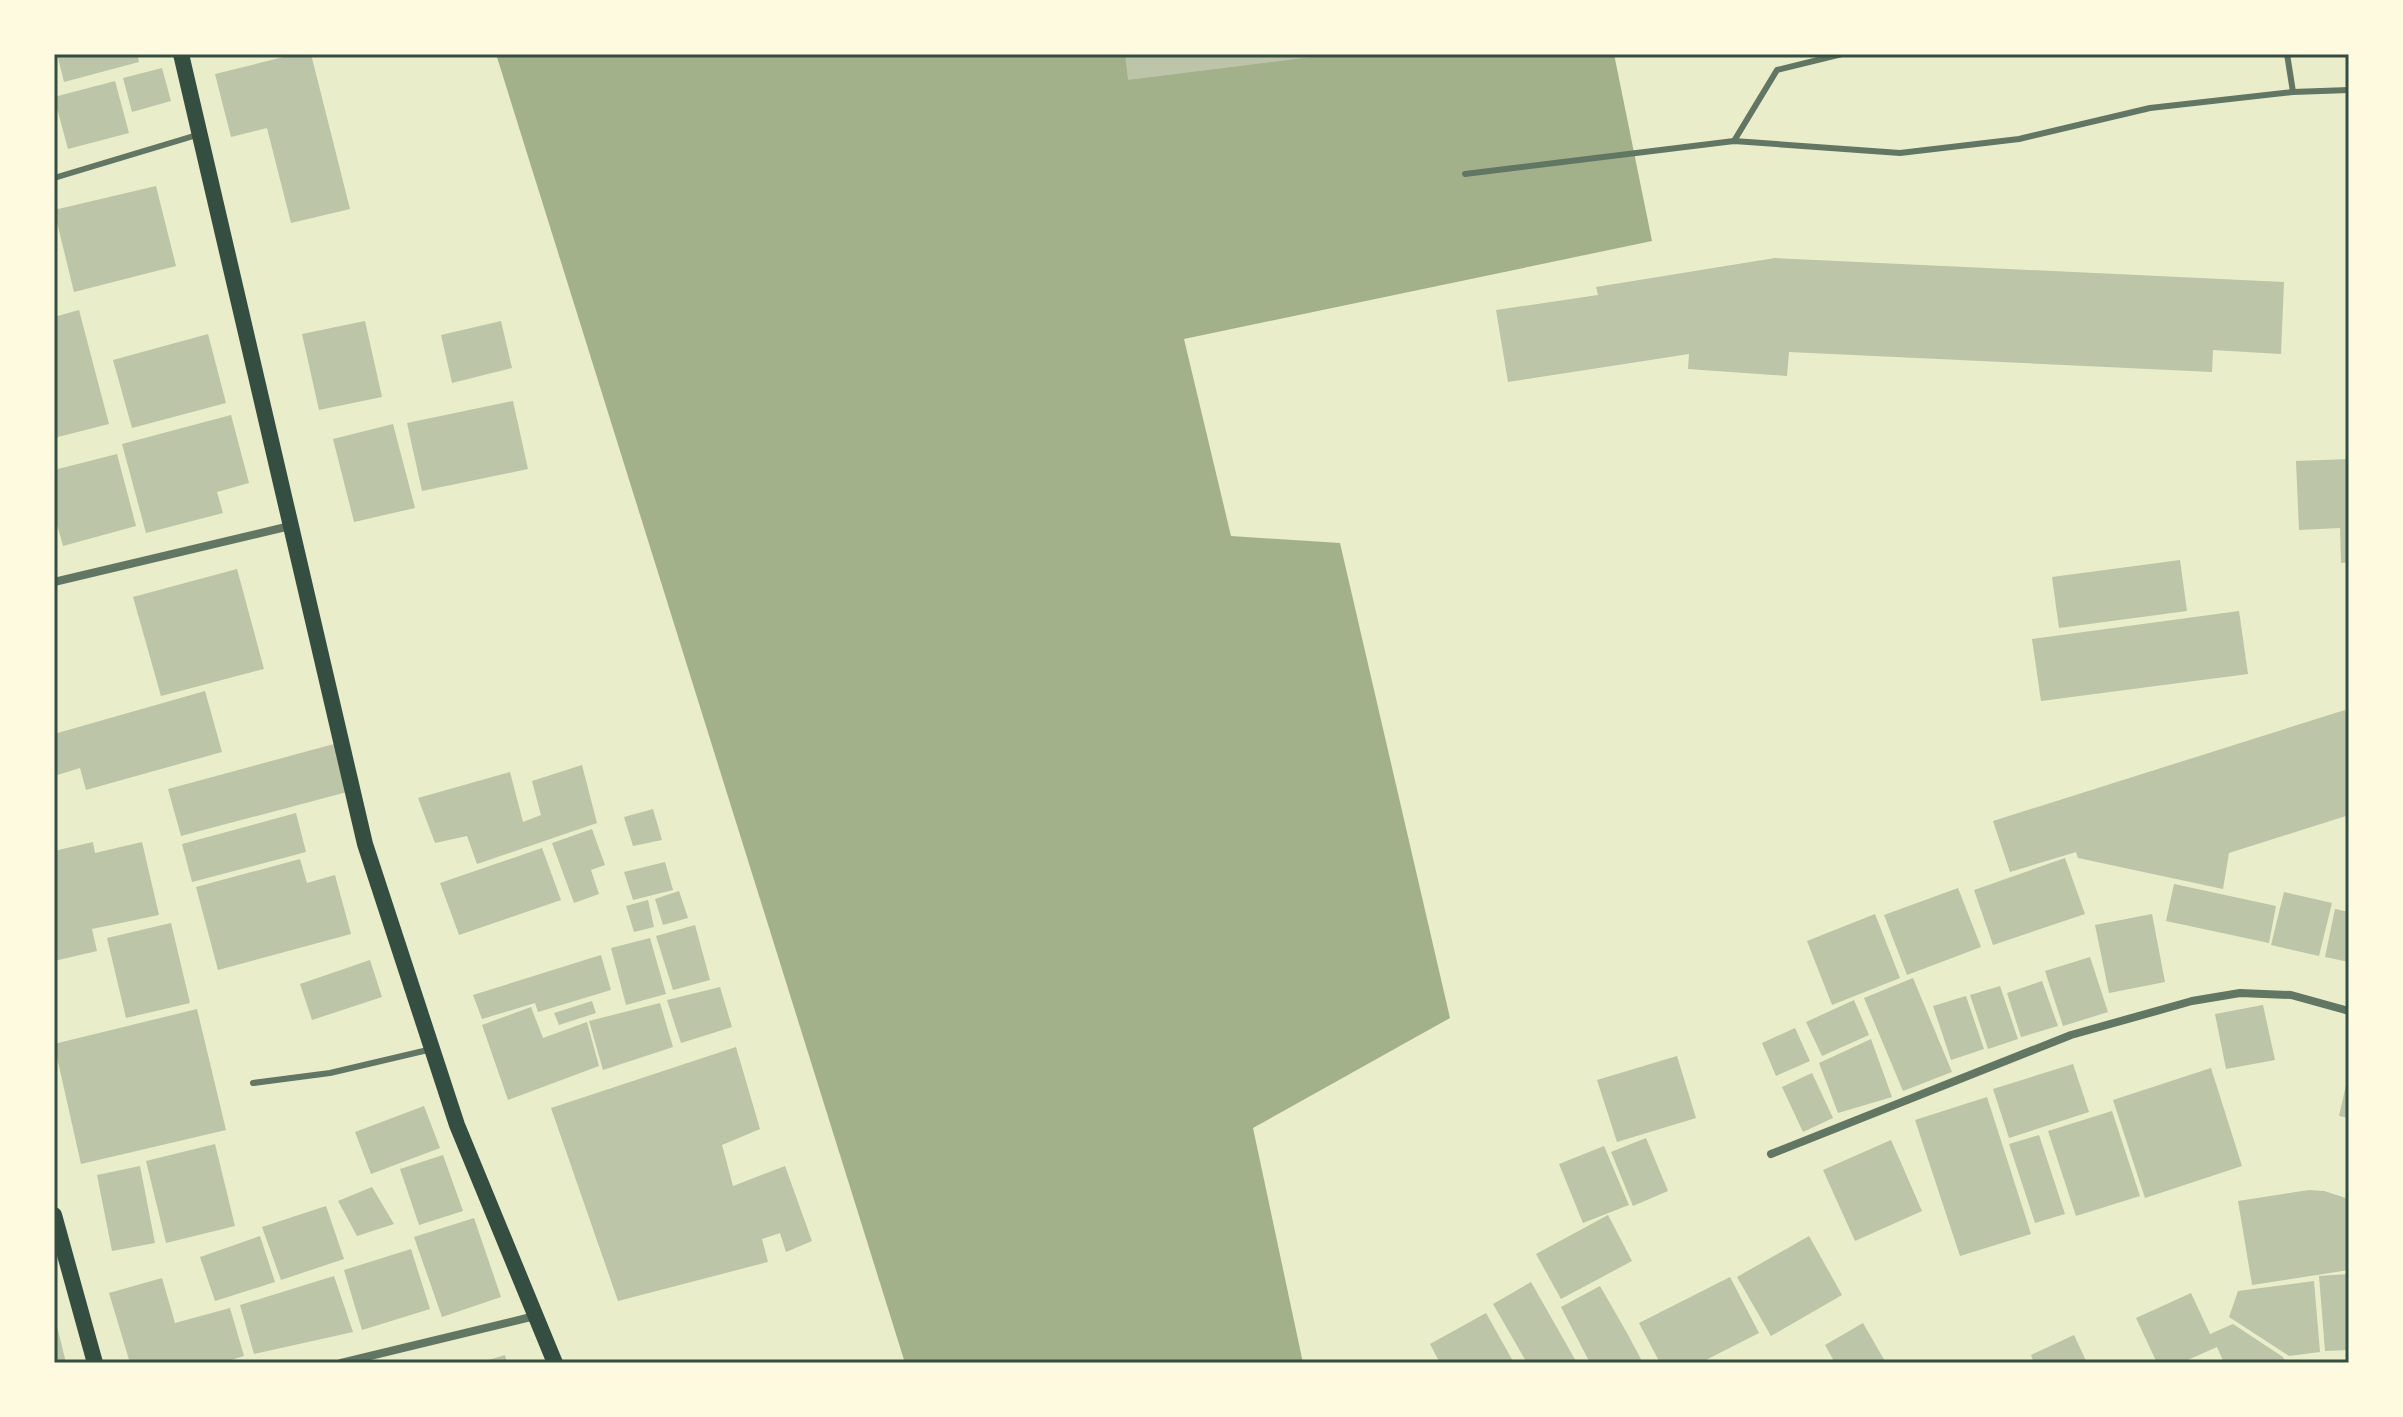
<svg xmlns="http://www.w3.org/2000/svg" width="2403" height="1417" viewBox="0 0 2403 1417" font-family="'Source Sans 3',sans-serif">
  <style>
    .water { fill: #a3b18a }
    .building { fill: #bcc5a7 }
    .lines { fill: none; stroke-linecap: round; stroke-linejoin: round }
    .service { stroke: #617663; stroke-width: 6 }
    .minor { stroke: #617663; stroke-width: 8 }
    .secondary { stroke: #344e41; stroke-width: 16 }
    .neatline { fill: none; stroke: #344e41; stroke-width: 3 }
  </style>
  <rect width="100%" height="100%" fill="#e9edc9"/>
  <!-- water -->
  <polygon class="water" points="496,54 1614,54 1652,241 1184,339 1231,536 1340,543 1450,1018 1253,1128 1303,1363 905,1363"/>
  <!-- building -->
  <g class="building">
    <polygon points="57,54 137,54 139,62 64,82"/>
    <polygon points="296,54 311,54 350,209 291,223 267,128 231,137 215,74"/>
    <polygon points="1125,54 1320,54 1320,56 1128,80"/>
    <polygon points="162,68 171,101 132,112 123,78"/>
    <polygon points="115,81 129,133 68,149 54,97"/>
    <polygon points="156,186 176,266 74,292 54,210"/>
    <polygon points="1775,258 2284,282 2281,354 2213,350 2212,372 1789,352 1787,376 1688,369 1689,354 1508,382 1496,310 1598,295 1596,287"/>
    <polygon points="79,310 109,424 54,438 54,317"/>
    <polygon points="365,321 382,397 319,410 302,334"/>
    <polygon points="501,321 512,368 452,383 441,335"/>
    <polygon points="208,334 226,403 132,428 113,360"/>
    <polygon points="513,401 528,469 422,491 407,423"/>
    <polygon points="231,415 249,483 217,492 223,513 146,533 122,444"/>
    <polygon points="393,424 415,508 354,522 333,439"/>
    <polygon points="117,454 136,526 63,546 54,514 54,470"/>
    <polygon points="2349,459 2349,562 2341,563 2340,528 2299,530 2296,461"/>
    <polygon points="2180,560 2187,611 2059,628 2052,577"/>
    <polygon points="237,569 264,669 161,696 133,597"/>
    <polygon points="2239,611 2248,674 2041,701 2032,639"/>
    <polygon points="205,691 222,752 86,790 80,768 54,776 54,734"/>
    <polygon points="2345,710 2349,723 2349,815 2229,853 2223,889 2078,858 2076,852 2010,872 1993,821"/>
    <polygon points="334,744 347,792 181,836 168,789"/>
    <polygon points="582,765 597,823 477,864 467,836 435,843 418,798 510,772 523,822 541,815 532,781"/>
    <polygon points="653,809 662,840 633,846 624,817"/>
    <polygon points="296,813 306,852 192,882 182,844"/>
    <polygon points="592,829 605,865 591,870 599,894 574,903 552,843"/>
    <polygon points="93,842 95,853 142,842 159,915 92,929 97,951 54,961 54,851"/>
    <polygon points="542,848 561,900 459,935 440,883"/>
    <polygon points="2065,858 2085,914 1993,945 1974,890"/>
    <polygon points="300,859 307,883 335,875 351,934 218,970 196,887"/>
    <polygon points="665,862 673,890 633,900 624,872"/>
    <polygon points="2174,884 2276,906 2269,943 2166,921"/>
    <polygon points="1958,888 1981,947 1907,975 1884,915"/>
    <polygon points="679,891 688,918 663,925 655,899"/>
    <polygon points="2284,892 2332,903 2319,956 2271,945"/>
    <polygon points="648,900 654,927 634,932 626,906"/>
    <polygon points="2335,909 2349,912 2349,962 2325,957"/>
    <polygon points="1875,914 1900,978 1832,1005 1807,941"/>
    <polygon points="2152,914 2165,982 2109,993 2095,925"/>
    <polygon points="171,923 190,1003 126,1018 107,938"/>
    <polygon points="695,925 710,980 673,990 656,936"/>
    <polygon points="650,938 666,994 626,1005 611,948"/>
    <polygon points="601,955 611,990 538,1012 535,1003 482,1019 473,995"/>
    <polygon points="2090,957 2108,1012 2063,1026 2045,971"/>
    <polygon points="370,960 382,997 312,1020 300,984"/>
    <polygon points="1913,978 1952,1072 1903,1091 1864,998"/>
    <polygon points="2042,981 2058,1026 2021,1037 2007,993"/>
    <polygon points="2000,986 2018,1039 1988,1049 1970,995"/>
    <polygon points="720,987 732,1027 681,1043 667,1000"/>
    <polygon points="1966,996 1984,1049 1951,1060 1933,1006"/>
    <polygon points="1854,1000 1869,1035 1822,1056 1806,1022"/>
    <polygon points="592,1001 596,1013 559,1025 554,1013"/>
    <polygon points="660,1003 673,1047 603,1070 589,1021"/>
    <polygon points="2263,1005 2275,1060 2226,1069 2215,1014"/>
    <polygon points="531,1007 543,1038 587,1022 599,1066 508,1100 482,1025"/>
    <polygon points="197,1009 226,1130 81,1164 54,1044"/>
    <polygon points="1795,1028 1810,1061 1776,1076 1762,1043"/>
    <polygon points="1871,1039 1892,1097 1838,1113 1819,1063"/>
    <polygon points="736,1047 760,1129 722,1145 733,1186 785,1166 812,1241 786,1252 780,1233 762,1239 768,1262 618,1301 551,1108"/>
    <polygon points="1677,1056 1696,1118 1617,1142 1597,1080"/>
    <polygon points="2073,1064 2089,1112 2009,1138 1993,1089"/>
    <polygon points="2211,1068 2242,1166 2145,1198 2113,1100"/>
    <polygon points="1812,1073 1833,1118 1803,1132 1782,1087"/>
    <polygon points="2348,1076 2349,1076 2349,1118 2339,1116"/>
    <polygon points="1987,1097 2031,1234 1960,1256 1915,1120"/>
    <polygon points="424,1106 440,1148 371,1174 355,1132"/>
    <polygon points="2112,1111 2140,1196 2076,1216 2048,1131"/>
    <polygon points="2039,1135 2065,1214 2035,1223 2009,1144"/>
    <polygon points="1646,1138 1668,1191 1633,1206 1611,1152"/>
    <polygon points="1891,1140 1922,1211 1855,1241 1823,1170"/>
    <polygon points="215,1144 235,1226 166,1243 146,1161"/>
    <polygon points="1604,1146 1629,1205 1583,1223 1559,1164"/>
    <polygon points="443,1155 463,1211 419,1225 400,1169"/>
    <polygon points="140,1166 155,1243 112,1251 97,1175"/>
    <polygon points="372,1187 394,1224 357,1236 338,1201"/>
    <polygon points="2309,1190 2324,1191 2349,1199 2349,1270 2252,1285 2238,1201"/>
    <polygon points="326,1206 344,1259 281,1280 262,1227"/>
    <polygon points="1608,1215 1632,1261 1561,1299 1536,1254"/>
    <polygon points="474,1218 501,1297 442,1317 414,1237"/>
    <polygon points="260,1236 275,1282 215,1301 200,1257"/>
    <polygon points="1809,1236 1842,1295 1771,1336 1737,1277"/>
    <polygon points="411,1249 430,1309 362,1330 344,1270"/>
    <polygon points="2349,1274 2349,1350 2325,1351 2319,1276"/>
    <polygon points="334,1276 353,1332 254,1354 240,1305"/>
    <polygon points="1730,1277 1759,1333 1700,1363 1660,1363 1639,1323"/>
    <polygon points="162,1278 175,1323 230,1308 244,1356 221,1363 130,1363 109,1293"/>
    <polygon points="2314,1281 2320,1352 2289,1356 2229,1317 2238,1291"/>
    <polygon points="1531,1282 1577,1363 1527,1363 1493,1304"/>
    <polygon points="1600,1286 1627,1333 1643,1363 1590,1363 1561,1307"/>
    <polygon points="2191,1293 2210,1334 2233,1324 2283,1357 2286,1363 2224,1363 2217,1347 2181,1363 2157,1363 2136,1318"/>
    <polygon points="1486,1313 1514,1363 1440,1363 1430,1344"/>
    <polygon points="54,1318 55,1318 66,1363 54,1363"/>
    <polygon points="1863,1323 1886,1363 1835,1363 1825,1345"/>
    <polygon points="2074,1335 2087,1363 2034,1363 2031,1355"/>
    <polygon points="505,1355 507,1363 482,1363 482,1362"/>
  </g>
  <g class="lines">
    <!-- service -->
    <g class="service">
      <polyline points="2287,54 2293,92"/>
      <polyline points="1734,141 1777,70 1842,54"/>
      <polyline points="1465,174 1734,141 1900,153 2019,139 2150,108 2293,92 2349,90"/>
      <polyline points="54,178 197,135"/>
      <polyline points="253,1083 330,1073 432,1049"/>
    </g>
    <!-- minor -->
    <g class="minor">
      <polyline points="54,582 290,526"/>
      <polyline points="1771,1154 2071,1035 2192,1001 2240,993 2291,995 2349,1011"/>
      <polyline points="341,1363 535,1316"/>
    </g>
    <!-- secondary -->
    <g class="secondary">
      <polyline points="181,54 365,844 457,1125 555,1363"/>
      <polyline points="54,1215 95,1363"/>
    </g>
  </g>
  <!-- border -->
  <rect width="2403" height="1417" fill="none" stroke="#fefae0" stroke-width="112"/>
  <rect x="56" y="56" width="2291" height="1305" class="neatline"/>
</svg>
